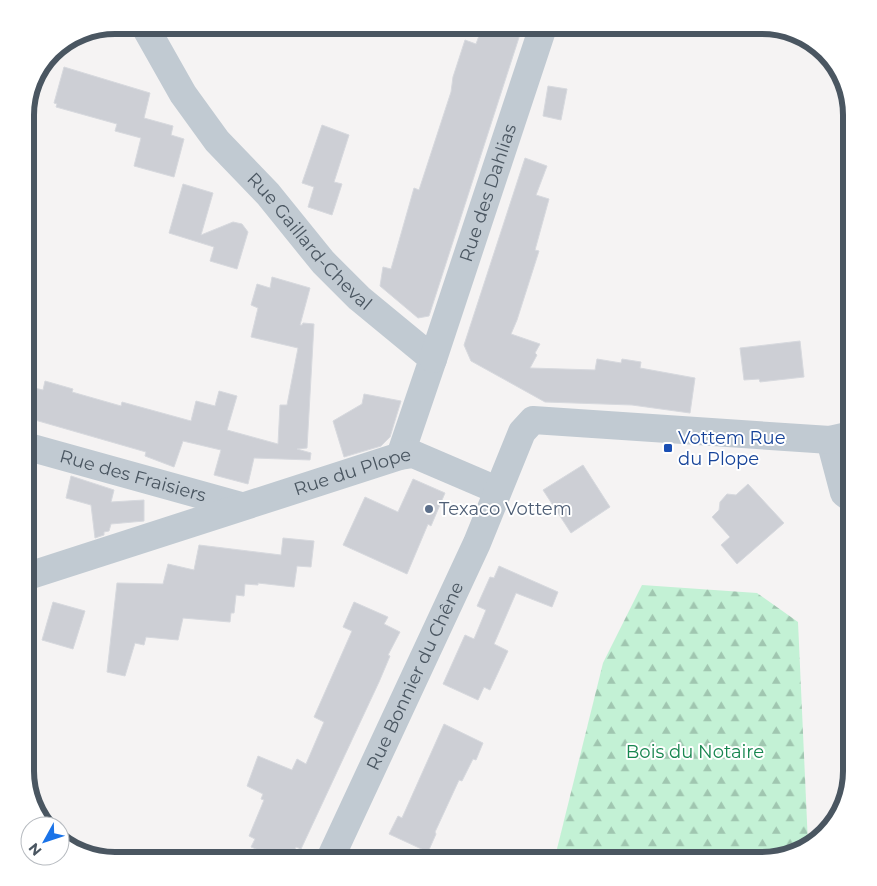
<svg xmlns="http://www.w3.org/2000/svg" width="877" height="886" viewBox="0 0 877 886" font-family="Montserrat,sans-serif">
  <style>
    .forest { fill: url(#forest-firs) }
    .building { fill: #cdcfd5; stroke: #d7d9de }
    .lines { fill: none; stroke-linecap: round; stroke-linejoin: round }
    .minor { stroke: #c1cad2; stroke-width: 28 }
    .transit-dot { fill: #1a4fb4; stroke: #fff; stroke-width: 2 }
    .service-dot { fill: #5c6f8a; stroke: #fff; stroke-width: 2 }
    .labels { text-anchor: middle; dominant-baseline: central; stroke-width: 4; stroke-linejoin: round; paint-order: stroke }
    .street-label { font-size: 18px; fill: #4a5661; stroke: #fff }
    .transit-label { font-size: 18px; fill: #164399; stroke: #fff; text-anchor: start }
    .service-label { font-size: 18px; fill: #4e5e75; stroke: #fff; text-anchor: start }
    .park-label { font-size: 18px; fill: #17864f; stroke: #fff }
    .rim { fill: none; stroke: #4a5661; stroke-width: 6 }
  </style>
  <defs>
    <pattern id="forest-firs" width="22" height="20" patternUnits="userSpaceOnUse" patternTransform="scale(1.25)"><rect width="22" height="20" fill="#c3f1d5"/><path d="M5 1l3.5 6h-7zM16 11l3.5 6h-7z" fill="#a0c6b0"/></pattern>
  </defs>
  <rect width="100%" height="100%" fill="#f5f3f3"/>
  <!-- forest -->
  <polygon class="forest" points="642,585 757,593 798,622 808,844 763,861 554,861 603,663"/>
  <!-- building -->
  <g class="building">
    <polygon points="483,25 523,25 429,316 418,318 380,286 383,267 391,269 414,188 419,190 451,92 453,77 465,40 476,44"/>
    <polygon points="64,67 150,93 144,118 173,126 171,135 184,139 174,177 134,166 141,138 115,131 117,124 56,107 57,104 54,103"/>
    <polygon points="548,86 567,89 561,120 543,116"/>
    <polygon points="322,125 349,135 334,182 342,184 332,215 308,207 314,187 302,183"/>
    <polygon points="525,158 547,166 536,195 549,199 535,250 539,251 517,320 511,334 540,344 535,353 537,355 530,368 595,370 597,359 621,363 622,359 641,362 640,368 695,378 690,413 632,405 545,402 471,361 464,345"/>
    <polygon points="183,184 213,193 201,235 233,222 242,224 248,232 237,269 210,261 214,247 169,233"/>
    <polygon points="272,277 310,288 300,325 302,325 303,323 314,324 307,448 297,449 311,453 310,460 254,458 248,484 214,475 221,450 183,441 174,467 145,456 146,452 35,420 36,415 25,412 25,386 43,390 45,381 73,389 72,392 121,406 122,402 191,421 196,401 215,406 219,391 237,396 227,430 278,444 280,405 287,405 298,348 251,337 258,308 251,305 257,284 270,288"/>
    <polygon points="800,341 804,377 760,382 759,379 744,380 740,348"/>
    <polygon points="364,394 401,401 390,437 381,446 344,457 333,421 362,404"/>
    <polygon points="583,465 610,507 571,533 543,490"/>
    <polygon points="71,476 114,490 111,502 144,500 144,521 111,524 109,531 104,532 104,535 95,538 91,505 66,498"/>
    <polygon points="413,479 445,493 431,526 428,524 407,574 343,545 365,497 398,512"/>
    <polygon points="748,484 784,523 737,564 721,545 730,537 712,517 719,510 720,502 727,494 736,495"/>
    <polygon points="283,538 314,541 311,567 297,566 294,587 258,583 258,585 245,584 244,596 236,595 234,613 231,613 230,622 183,618 178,640 146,637 144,645 135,643 125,676 107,672 117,583 163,584 168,564 194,570 199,545 281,555"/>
    <polygon points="499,566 558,592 552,607 516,593 494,644 508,651 490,690 484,687 478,700 443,684 465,635 474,639 486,610 477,606 490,577 494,578"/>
    <polygon points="53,602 85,611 73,649 42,640"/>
    <polygon points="354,602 388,617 384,624 400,632 388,655 390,656 379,682 301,849 296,847 289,861 260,861 263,852 251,847 255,839 249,836 264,800 261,799 263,794 247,786 258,756 292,770 297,759 306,764 324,722 314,717 352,631 343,627"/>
    <polygon points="444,724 483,743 476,760 473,759 462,781 459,780 435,832 436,834 428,852 389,834 398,816 402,818"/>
  </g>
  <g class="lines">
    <!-- minor -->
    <g class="minor">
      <path id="s1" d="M144,25l39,69 34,47 51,53 55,68 36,36 74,61 -33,97"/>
      <path id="s2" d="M433,359l110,-332"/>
      <polyline points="830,440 844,493 852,499"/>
      <path id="s3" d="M25,446l216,60"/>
      <path id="s4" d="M25,577l375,-121 13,-2 84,36"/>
      <path id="s5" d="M329,861l148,-318 45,-111 11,-12 297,20 22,-5"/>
    </g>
  </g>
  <!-- markers -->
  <rect class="transit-dot" x="663" y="443" width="10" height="10" rx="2.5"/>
  <circle class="service-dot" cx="429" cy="509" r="5"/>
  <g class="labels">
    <!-- street labels -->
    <g class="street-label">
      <text stroke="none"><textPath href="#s2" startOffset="175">Rue des Dahlias</textPath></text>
      <text stroke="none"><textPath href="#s1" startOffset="274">Rue Gaillard-Cheval</textPath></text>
      <text stroke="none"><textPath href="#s4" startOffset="344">Rue du Plope</textPath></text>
      <text stroke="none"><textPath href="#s3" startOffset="112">Rue des Fraisiers</textPath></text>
      <text stroke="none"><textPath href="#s5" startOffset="204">Rue Bonnier du Chêne</textPath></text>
    </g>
    <!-- transit labels -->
    <g class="transit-label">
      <text x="678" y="438">Vottem Rue<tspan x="678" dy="21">du Plope</tspan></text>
    </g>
    <!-- service labels -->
    <g class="service-label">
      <text x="439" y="509">Texaco Vottem</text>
    </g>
    <!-- park labels -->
    <g class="park-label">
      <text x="695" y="752">Bois du Notaire</text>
    </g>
  </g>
  <!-- crop -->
  <path d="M0 0H877V886H0ZM115 34H762A81 81 0 0 1 843 115V771A81 81 0 0 1 762 852H115A81 81 0 0 1 34 771V115A81 81 0 0 1 115 34Z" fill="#fff" fill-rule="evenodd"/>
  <path class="rim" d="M115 34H762A81 81 0 0 1 843 115V771A81 81 0 0 1 762 852H115A81 81 0 0 1 34 771V115A81 81 0 0 1 115 34Z"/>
  <!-- north arrow -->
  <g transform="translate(45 841) rotate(230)"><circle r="24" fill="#ffffff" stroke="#b7bbc0"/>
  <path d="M0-4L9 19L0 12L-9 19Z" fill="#1a73e8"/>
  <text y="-8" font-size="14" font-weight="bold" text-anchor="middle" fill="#4a5661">N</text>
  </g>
</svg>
